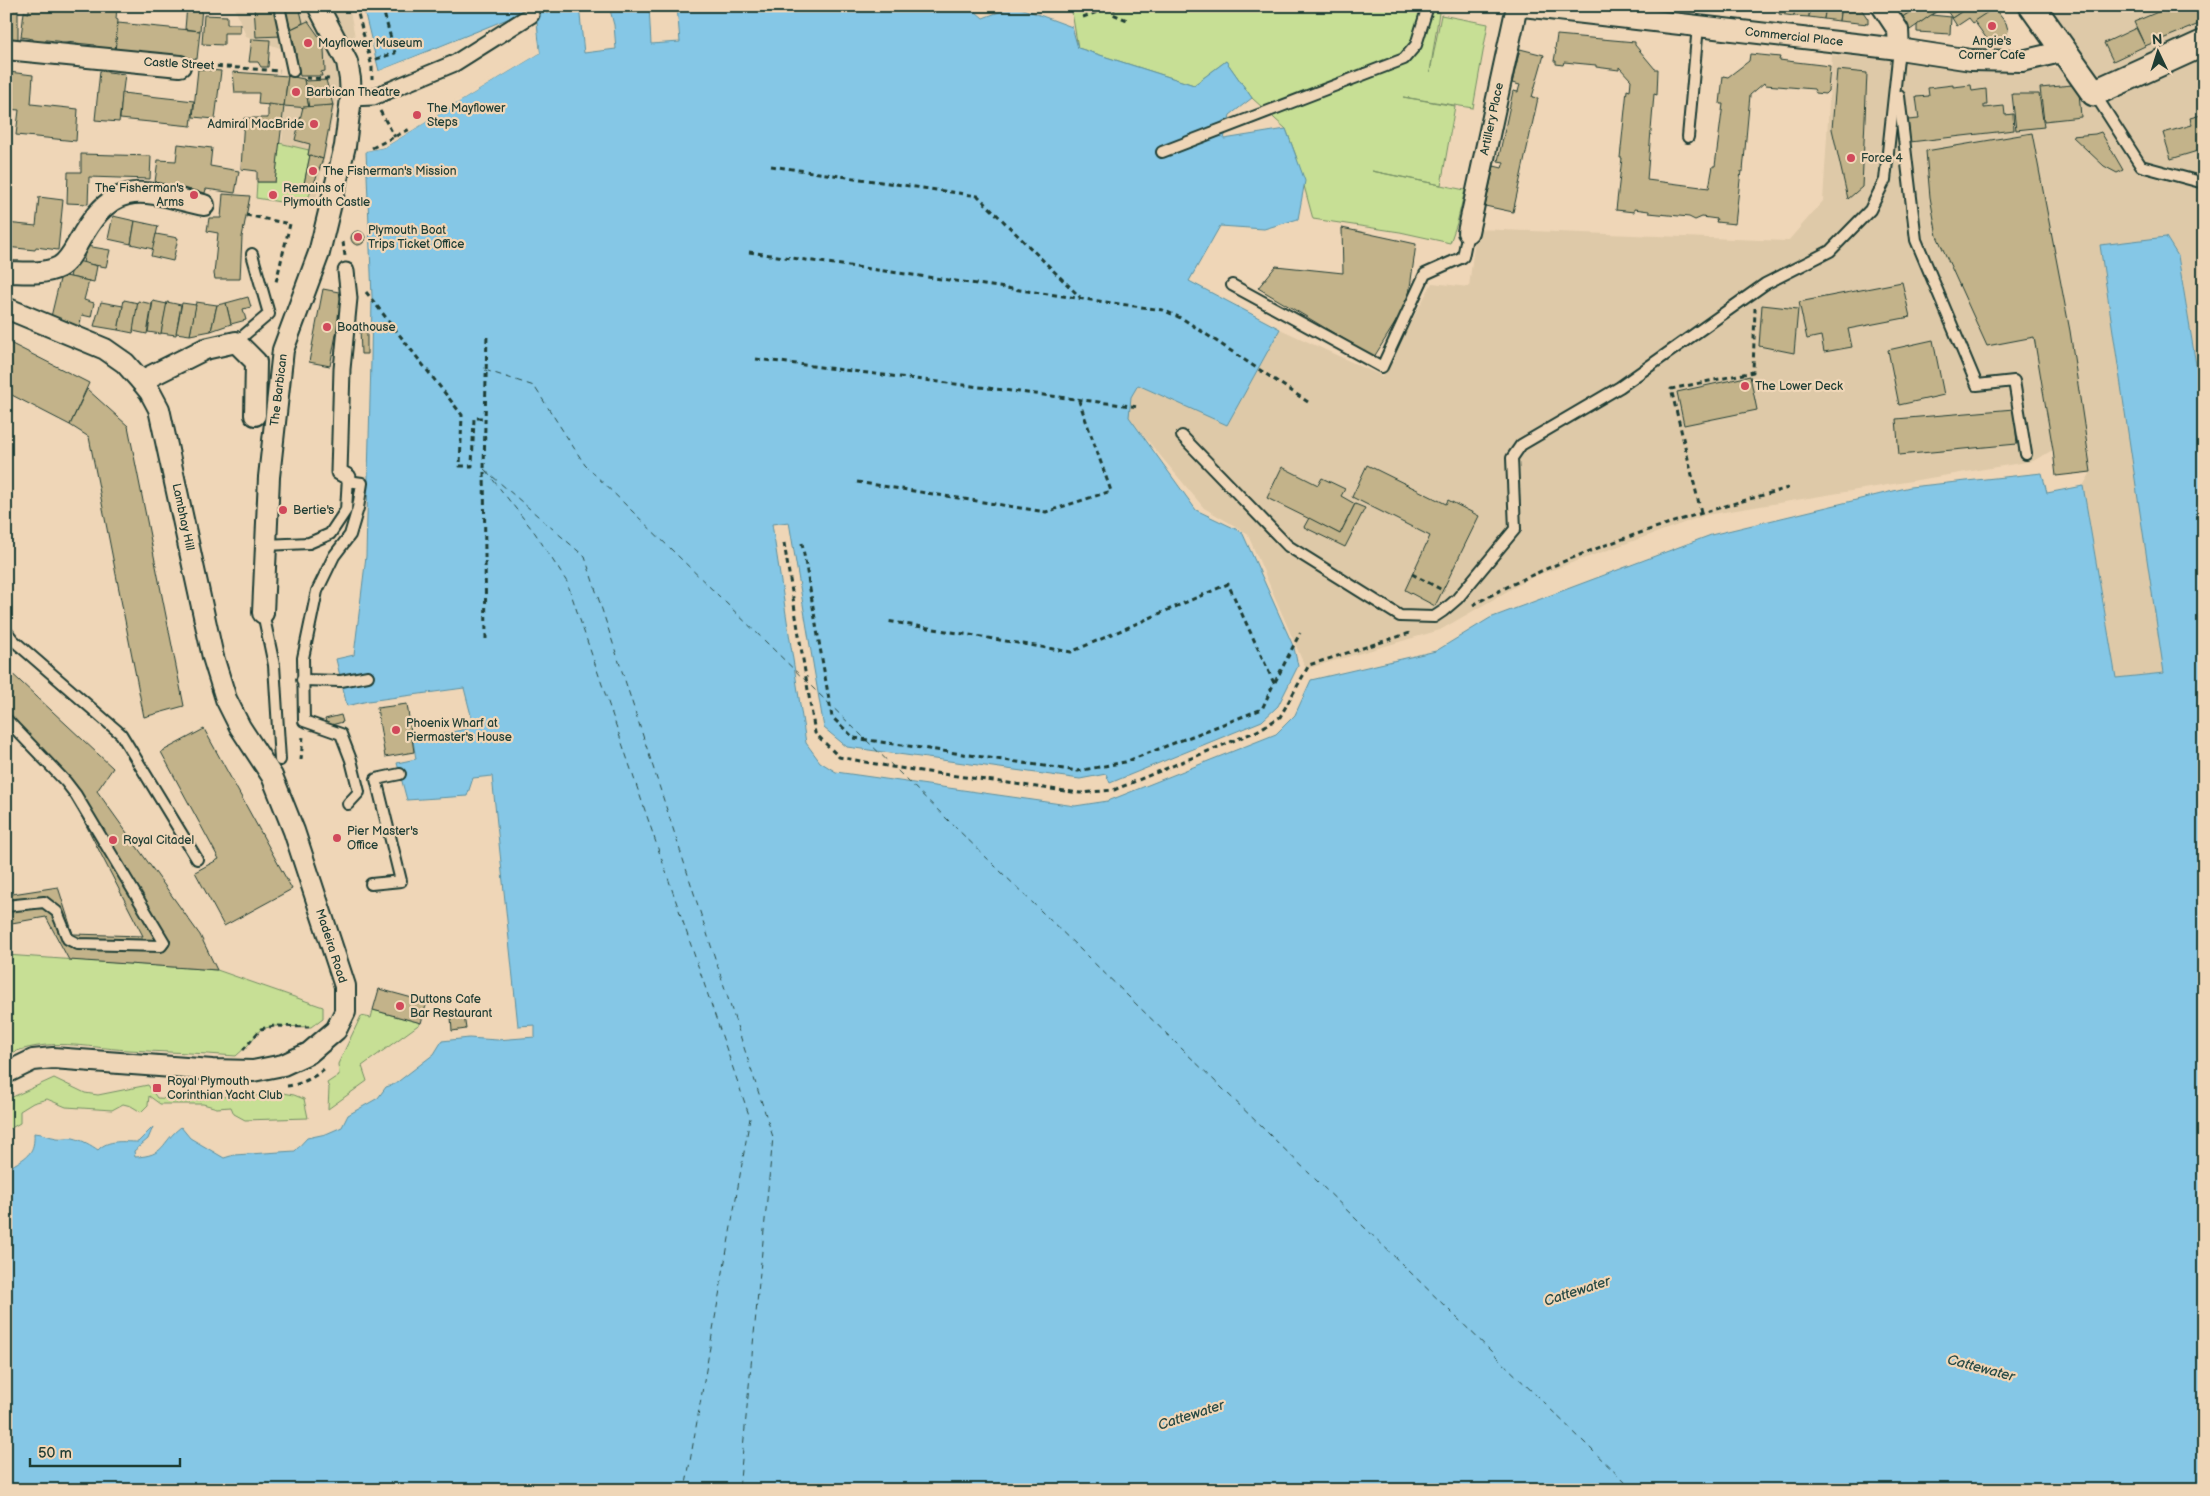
<svg xmlns="http://www.w3.org/2000/svg" width="2210" height="1496" viewBox="0 0 2210 1496" font-family="'Balsamiq Sans',sans-serif">
  <style>
    .built { fill: #dec9a8 }
    .green { fill: #c7df95; stroke: #738e64 }
    .water { fill: #85c7e6; stroke: #5c909f }
    .pier { fill: #efd6b7 }
    .lines { fill: none; stroke-linecap: round; stroke-linejoin: round }
    .ferry { stroke: #294b46; stroke-width: 1; stroke-dasharray: 6 5; stroke-linecap: butt }
    .building { fill: #c3b38a; stroke: #1f3d34 }
    .service-casing { stroke: #1f3d34; stroke-width: 14 }
    .pedestrian-casing { stroke: #1f3d34; stroke-width: 19 }
    .minor-casing { stroke: #1f3d34; stroke-width: 24 }
    .tertiary-casing { stroke: #1f3d34; stroke-width: 29 }
    .path { stroke: #1f3d34; stroke-width: 3; stroke-dasharray: 5 4; stroke-linecap: butt }
    .service { stroke: #efd6b7; stroke-width: 10 }
    .pedestrian { stroke: #efd6b7; stroke-width: 15 }
    .minor { stroke: #efd6b7; stroke-width: 20 }
    .tertiary { stroke: #efd6b7; stroke-width: 25 }
    .poi-dot { fill: #d1495b; stroke: #efd6b7; stroke-width: 2 }
    .labels { text-anchor: middle; dominant-baseline: central; stroke-width: 4.5; stroke-linejoin: round; paint-order: stroke }
    .street-label { font-size: 12px; fill: #1f3d34; stroke: #efd6b7 }
    .poi-label { font-size: 12px; fill: #1f3d34; stroke: #efd6b7; text-anchor: start }
    .water-label { font-size: 14px; font-style: italic; fill: #294b46; stroke: #efd6b7 }
  </style>
  <rect width="100%" height="100%" fill="#efd6b7"/>
  <filter id="ink" filterUnits="userSpaceOnUse"><feTurbulence type="fractalNoise" baseFrequency=".02" numOctaves="2"/><feDisplacementMap in="SourceGraphic" scale="10" xChannelSelector="R" yChannelSelector="G"/><feConvolveMatrix kernelMatrix="1 2 1 2 8 2 1 2 1" color-interpolation-filters="sRGB"/></filter>
  <g filter="url(#ink)">
    <!-- built -->
    <g class="built">
      <polygon points="234,6 349,6 357,47 338,90 314,209 279,203 286,67 280,48 246,36"/>
      <polygon points="2027,6 2204,6 2204,411 2178,256 2100,245 2165,673 2116,678 2083,486 2091,472 2056,476 2053,450 2033,461 1706,515 1532,577 1440,630 1306,669 1247,533 1204,508 1128,417 1131,397 1138,385 1227,425 1280,329 1382,376 1432,283 1469,287 1476,229 1788,241 1823,201 1832,55 1941,63 2071,69"/>
    </g>
    <!-- green -->
    <g class="green">
      <polygon points="1071,6 1440,6 1430,72 1441,15 1488,24 1473,108 1403,97 1455,106 1441,185 1372,171 1465,190 1457,223 1450,243 1400,232 1313,219 1296,156 1286,129 1252,98 1226,61 1194,85 1078,48"/>
      <polygon points="279,143 309,150 308,155 310,155 304,183 313,186 305,206 256,198 257,182 275,182"/>
      <path d="M6,955l211,15 106,37v11l-12,9 -37,-1 -13,3 -14,17 -11,10c-36,-3 -72,-4 -108,-6 -45,-3 -79,-13 -122,5z"/>
      <polygon points="373,1010 421,1023 362,1066 367,1081 328,1109 329,1088 327,1083 339,1075 338,1064 361,1016 371,1018"/>
      <polygon points="54,1078 85,1093 98,1095 148,1085 157,1098 202,1100 204,1093 231,1098 235,1092 260,1096 264,1090 294,1095 304,1099 308,1118 245,1120 234,1114 231,1107 217,1108 203,1104 160,1104 149,1096 148,1105 141,1112 131,1106 123,1104 112,1110 66,1107 47,1099 33,1103 20,1111 20,1123 6,1131 6,1100"/>
    </g>
    <!-- water -->
    <path class="water" d="M363,6h216l5,47 32,-4 -2,-24 -5,-19h40l2,38 29,-2 -3,-36h292l14,12 32,-12 57,21 6,21 116,37 32,-24 26,37 -22,17 -6,24 62,-10 19,52 -7,38 -34,10 -44,-3 -31,55 91,48 -53,96 -89,-40 -7,12 -2,20 67,93 46,22 52,116 4,18 -20,40 -16,15 -152,62 -4,-9 -26,5 -233,-32 -23,-19 -35,-206 -17,2 34,219 14,19 16,10 239,34 33,-5 168,-67 19,-19 16,-35 125,-29 54,-33 221,-83 199,-48 132,-14 5,20 36,-7 33,192 48,-5 -64,-428 66,-8 12,19 26,157v1077h-2198v-326l6,2c16,-10 23,-13 22,-33 8,0 15,4 23,5 5,1 11,-1 16,0 9,2 18,7 25,12 10,-11 26,-8 40,-8l15,-15 -5,12 -14,12 1,6c31,-1 25,-14 46,-30l9,11 34,20 10,-3 61,-4 12,-13 19,-4 16,-7 6,-12 30,-17 8,-11 9,-3 39,-30 8,-13 27,-3 28,2 38,-3v-12l-17,1 -26,-250 -19,2 -6,18 -60,4 -10,-37 19,-4 -3,-18 61,-14 -10,-39 -96,13 -21,5 -11,-47 18,-4 12,-99 5,-196 1,-63 -6,-146 19,-4 155,-94 -3,-31 -15,-9 -143,58z"/>
    <!-- pier -->
    <polygon class="pier" points="534,10 540,53 385,147 366,151 367,149 384,144 538,51 532,13 379,73 379,71"/>
    <g class="lines">
      <!-- ferry -->
      <g class="ferry">
        <polyline points="485,370 534,386 585,465 1633,1490"/>
        <polyline points="484,469 585,557 773,1137 739,1490"/>
        <polyline points="486,471 535,533 567,582 750,1118 685,1490"/>
      </g>
    </g>
    <!-- building -->
    <g class="building">
      <rect x="6" y="6" width="12" height="37"/>
      <polygon points="29,6 117,6 116,19 118,20 115,51 95,49 95,45 46,40 45,45 33,43 33,39 21,37 24,12 29,13"/>
      <polygon points="187,6 202,6 200,31 185,29"/>
      <polygon points="254,6 274,6 282,36 256,37"/>
      <polygon points="283,6 299,6 303,23 291,29"/>
      <polygon points="1780,6 1795,6 1794,16 1779,14"/>
      <polygon points="1795,6 1810,6 1809,17 1794,16"/>
      <polygon points="1810,6 1826,6 1824,19 1809,17"/>
      <polygon points="1826,6 1841,6 1839,21 1824,19"/>
      <polygon points="1841,6 1859,6 1868,19 1868,24 1839,21"/>
      <polygon points="1894,6 1919,6 1901,18"/>
      <polygon points="1919,6 1943,7 1910,30 1901,18"/>
      <polygon points="1954,6 1970,6 1952,18 1947,11"/>
      <polygon points="1970,6 1993,6 1994,8 1973,23 1969,18 1957,26 1952,18"/>
      <polygon points="2172,6 2204,6 2204,22 2145,46 2134,22"/>
      <polygon points="1994,8 2006,23 2008,30 2007,35 2000,40 1987,39 1974,21"/>
      <polygon points="204,15 227,16 227,24 240,24 240,33 224,33 224,45 202,44"/>
      <polygon points="1931,15 1951,17 1950,34 1917,32 1917,25"/>
      <polygon points="308,21 320,38 324,49 325,71 321,72 322,76 300,76 291,29"/>
      <polygon points="118,23 200,31 197,59 115,51"/>
      <polygon points="2136,28 2145,46 2113,61 2104,43"/>
      <polygon points="1557,35 1635,42 1635,45 1655,69 1658,69 1657,95 1654,94 1647,180 1709,188 1713,166 1715,166 1723,104 1720,104 1723,76 1728,77 1749,61 1750,54 1780,57 1779,60 1830,66 1828,91 1825,94 1816,93 1814,89 1765,85 1764,83 1750,95 1743,171 1741,171 1735,224 1716,222 1717,219 1702,217 1695,220 1689,217 1649,213 1649,211 1634,209 1634,212 1616,210 1622,158 1620,158 1627,90 1630,91 1631,80 1619,67 1619,70 1596,67 1596,65 1564,62 1563,65 1556,64 1556,61 1554,61 1556,50 1555,49"/>
      <polygon points="252,39 270,40 268,67 261,67 258,62 249,62"/>
      <polygon points="1520,49 1544,55 1532,97 1538,98 1513,212 1485,206 1494,166 1502,168 1504,162 1498,161 1513,91 1518,92 1519,88 1520,85 1512,83"/>
      <polygon points="6,63 10,64 9,72 33,75 31,104 78,109 76,141 16,135 19,110 6,109"/>
      <polygon points="198,69 221,71 215,119 193,117"/>
      <polygon points="1837,70 1867,73 1862,187 1848,199 1832,129"/>
      <polygon points="100,71 125,74 119,122 95,120"/>
      <polygon points="233,72 288,76 284,106 258,104 259,93 235,93"/>
      <polygon points="288,76 304,79 309,108 284,106"/>
      <polygon points="304,79 306,81 326,80 333,105 309,108"/>
      <polygon points="1953,85 1953,87 1971,85 1972,91 1986,89 1987,105 1984,105 1984,108 2004,106 2005,115 2013,114 2014,130 1910,142 1908,120 1919,119 1916,97 1929,96 1928,88"/>
      <polygon points="2072,85 2079,92 2081,117 2044,121 2040,88"/>
      <polygon points="122,93 194,101 191,126 120,119"/>
      <polygon points="2012,94 2039,94 2044,127 2016,130"/>
      <polygon points="268,104 284,106 275,182 257,182 257,171 241,169 244,118 268,118"/>
      <polygon points="333,105 323,159 308,155 310,144 295,140 303,107"/>
      <polygon points="2201,115 2204,122 2204,149 2171,159 2163,133 2192,125 2190,118"/>
      <polygon points="2101,132 2123,170 2117,173 2104,166 2072,136 2095,134"/>
      <polygon points="2032,133 2070,331 2091,472 2056,476 2053,450 2034,337 1987,346 1937,236 1930,197 1926,151"/>
      <polygon points="178,144 212,148 210,166 239,171 235,193 206,189 205,193 155,182 158,160 176,161"/>
      <polygon points="81,154 151,156 150,179 89,177 88,204 67,203 68,172 81,172"/>
      <polygon points="310,155 323,159 313,186 304,184"/>
      <polygon points="223,194 250,196 242,237 240,279 215,279 214,274 218,233 207,231 209,218 221,218"/>
      <polygon points="39,197 63,200 58,250 36,247 35,250 6,247 6,223 36,226"/>
      <polygon points="113,216 135,221 131,244 108,239"/>
      <polygon points="135,221 158,226 153,249 131,244"/>
      <polygon points="1342,228 1416,244 1408,302 1374,357 1258,288 1276,266 1343,273"/>
      <circle cx="358" cy="238" r="7"/>
      <polygon points="156,234 178,238 173,261 151,256"/>
      <polygon points="86,246 110,250 106,267 83,263"/>
      <polygon points="74,260 97,266 94,282 70,277"/>
      <polygon points="61,275 89,281 84,300 94,303 91,317 82,315 79,328 50,321"/>
      <polygon points="1902,282 1910,317 1848,329 1852,347 1824,352 1821,336 1807,339 1799,302"/>
      <polygon points="323,289 344,293 330,366 309,362"/>
      <polygon points="248,297 251,307 243,309 246,320 231,324 226,303"/>
      <polygon points="124,300 138,303 133,333 118,330"/>
      <polygon points="138,301 152,304 147,334 133,331"/>
      <polygon points="153,301 167,304 161,334 148,332"/>
      <polygon points="101,302 123,306 118,330 94,326"/>
      <polygon points="167,302 181,305 176,335 161,333"/>
      <polygon points="196,302 217,305 211,331 190,335"/>
      <polygon points="182,303 196,305 190,335 176,333"/>
      <polygon points="226,303 231,324 211,331 217,305"/>
      <polygon points="1762,305 1798,309 1794,353 1759,346"/>
      <polygon points="360,327 367,327 367,354 361,354"/>
      <polygon points="1933,340 1944,395 1899,405 1888,350"/>
      <polygon points="6,341 89,383 70,425 6,392"/>
      <polygon points="1750,376 1757,410 1684,425 1677,392"/>
      <polygon points="87,389 128,426 184,706 144,717 89,437 70,425"/>
      <polygon points="2014,409 2017,444 1899,455 1896,419"/>
      <polygon points="1367,465 1446,504 1448,500 1479,516 1435,606 1405,590 1430,536 1352,497"/>
      <polygon points="1282,467 1318,485 1322,478 1345,489 1341,496 1355,504 1340,534 1267,498"/>
      <polygon points="1355,504 1365,508 1345,547 1304,527 1309,518 1340,534"/>
      <polygon points="6,668 113,768 97,791 200,935 217,970 69,960 46,917 6,924 6,895 58,887 73,934 143,936 69,792 6,729"/>
      <polygon points="407,704 414,752 385,757 377,708"/>
      <polygon points="341,715 343,722 327,726 325,719"/>
      <polygon points="204,729 292,889 224,926 195,872 219,859 161,752"/>
      <polygon points="379,989 427,1002 421,1023 373,1010"/>
      <polygon points="464,1015 466,1029 452,1031 451,1017"/>
    </g>
    <g class="lines">
      <!-- service casing -->
      <g class="service-casing">
        <g id="service">
          <polyline points="279,6 293,71"/>
          <polyline points="2094,93 2141,166 2204,183"/>
          <polyline points="1899,96 1916,240 1977,385 2014,381 2026,454"/>
          <polyline points="1688,137 1698,26"/>
          <polyline points="1162,152 1404,59 1416,45 1428,6"/>
          <polyline points="1232,285 1382,367 1425,274 1463,257 1468,232"/>
          <polyline points="236,342 269,314 252,254"/>
          <polyline points="1182,436 1288,546 1400,616 1434,617 1443,611 1457,599 1515,529 1512,458 1521,445 1620,387 1765,284 1830,251 1870,210 1885,180 1899,49"/>
          <polyline points="348,481 362,483 358,508 350,535 334,556 317,591 303,658 304,721 341,734 351,760 359,792 348,804"/>
          <polyline points="266,545 309,543 330,534 346,510 348,477"/>
          <polyline points="263,613 274,665 280,760"/>
          <polyline points="6,631 13,640 121,734 197,859"/>
          <polyline points="302,680 341,681 368,676"/>
          <polyline points="6,719 66,782 76,795 164,942 161,946 78,944 68,939 57,912 44,902 6,906"/>
          <polyline points="371,884 401,881 376,779 400,774"/>
        </g>
      </g>
      <!-- pedestrian casing -->
      <g class="pedestrian-casing">
        <g id="pedestrian">
          <polyline points="351,98 373,97 455,63 531,15"/>
          <polyline points="346,271 349,298 342,369 339,472 348,477"/>
        </g>
      </g>
      <!-- minor casing -->
      <g class="minor-casing">
        <g id="minor">
          <polyline points="1523,6 1899,49 1971,60 2022,61 2065,51"/>
          <polyline points="1882,6 1898,30 1899,49"/>
          <polyline points="6,49 180,66"/>
          <polyline points="1468,232 1517,6"/>
          <path d="M6,272c17,0 37,3 53,-5 9,-5 14,-15 19,-24 11,-20 26,-44 50,-49 21,-5 55,7 76,11"/>
          <polyline points="6,308 105,349 125,363 141,381 150,392 159,409 213,657 226,699 240,727 272,776 294,831 345,986 345,1012 336,1030 309,1053 283,1065 253,1071 212,1070 53,1058 33,1060 6,1073"/>
          <polyline points="141,381 205,349 236,342 256,362 255,415"/>
          <polyline points="263,613 269,477 283,350 319,253 345,146 351,98 350,79 347,62 318,6"/>
        </g>
      </g>
      <!-- tertiary casing -->
      <g class="tertiary-casing">
        <polyline id="tertiary" points="2032,6 2094,93 2204,43"/>
      </g>
      <!-- path -->
      <g class="path">
        <polyline points="356,6 372,67 372,79"/>
        <polyline points="1115,6 1113,14 1127,20"/>
        <polyline points="546,12 571,6"/>
        <polyline points="1083,17 1097,12 1103,6"/>
        <polyline points="376,59 395,53 382,6"/>
        <polyline points="199,65 280,71"/>
        <polyline points="306,78 330,79"/>
        <polyline points="380,111 395,137"/>
        <polyline points="372,148 410,129"/>
        <polyline points="771,166 978,196 1080,297"/>
        <polyline points="246,215 290,224 276,282"/>
        <polyline points="343,242 345,256"/>
        <polyline points="749,252 1163,310 1183,319 1311,404"/>
        <polyline points="366,292 462,415 460,466 472,466 474,418 485,418"/>
        <polyline points="756,359 1139,407"/>
        <polyline points="857,482 1046,512 1111,491 1079,401"/>
        <polyline points="1701,512 1671,389 1753,372 1755,308"/>
        <polyline points="784,543 815,733 839,757 892,767 1080,793 1114,790 1257,731 1280,717 1309,665 1413,632"/>
        <polyline points="802,543 832,717 854,738 1078,771 1125,762 1262,709 1274,683 1228,584 1071,652 887,621"/>
        <polyline points="1412,574 1444,591"/>
        <path d="M1473,605c96,-54 209,-87 315,-117"/>
        <polyline points="486,639 484,469 487,333"/>
        <polyline points="1275,682 1300,633"/>
        <polyline points="301,760 303,736"/>
        <polyline points="243,1050 261,1029 274,1026 309,1027"/>
        <path d="M287,1086c13,-1 28,-9 37,-17"/>
      </g>
      <!-- service -->
      <use href="#service" class="service"/>
      <!-- pedestrian -->
      <use href="#pedestrian" class="pedestrian"/>
      <!-- minor -->
      <use href="#minor" class="minor"/>
      <!-- tertiary -->
      <use href="#tertiary" class="tertiary"/>
    </g>
  </g>
  <!-- markers -->
  <g class="poi-dot">
    <circle cx="1992" cy="26" r="5"/>
    <circle cx="308" cy="43" r="5"/>
    <circle cx="296" cy="92" r="5"/>
    <circle cx="417" cy="115" r="5"/>
    <circle cx="314" cy="124" r="5"/>
    <circle cx="1851" cy="158" r="5"/>
    <circle cx="313" cy="171" r="5"/>
    <circle cx="194" cy="195" r="5"/>
    <circle cx="273" cy="195" r="5"/>
    <circle cx="358" cy="237" r="5"/>
    <circle cx="327" cy="327" r="5"/>
    <circle cx="1745" cy="386" r="5"/>
    <circle cx="283" cy="510" r="5"/>
    <circle cx="396" cy="730" r="5"/>
    <circle cx="337" cy="838" r="5"/>
    <circle cx="113" cy="840" r="5"/>
    <circle cx="400" cy="1006" r="5"/>
    <rect x="152" y="1083" width="10" height="10" rx="2.5"/>
  </g>
  <g class="labels">
    <!-- street labels -->
    <g class="street-label">
      <text transform="translate(1794 37) rotate(6)">Commercial Place</text>
      <text transform="translate(179 64) rotate(3)">Castle Street</text>
      <text transform="translate(1492 119) rotate(-78)">Artillery Place</text>
      <text transform="translate(279 390) rotate(-83)">The Barbican</text>
      <text transform="translate(183 517) rotate(78)">Lambhay Hill</text>
      <text transform="translate(331 946) rotate(72)">Madeira Road</text>
    </g>
    <!-- poi labels -->
    <g class="poi-label">
      <text x="1992" y="41" text-anchor="middle">Angie's<tspan x="1992" dy="14">Corner Cafe</tspan></text>
      <text x="318" y="43">Mayflower Museum</text>
      <text x="306" y="92">Barbican Theatre</text>
      <text x="427" y="108">The Mayflower<tspan x="427" dy="14">Steps</tspan></text>
      <text x="304" y="124" text-anchor="end">Admiral MacBride</text>
      <text x="1861" y="158">Force 4</text>
      <text x="323" y="171">The Fisherman's Mission</text>
      <text x="184" y="188" text-anchor="end">The Fisherman's<tspan x="184" dy="14">Arms</tspan></text>
      <text x="283" y="188">Remains of<tspan x="283" dy="14">Plymouth Castle</tspan></text>
      <text x="368" y="230">Plymouth Boat<tspan x="368" dy="14">Trips Ticket Office</tspan></text>
      <text x="337" y="327">Boathouse</text>
      <text x="1755" y="386">The Lower Deck</text>
      <text x="293" y="510">Bertie's</text>
      <text x="406" y="723">Phoenix Wharf at<tspan x="406" dy="14">Piermaster's House</tspan></text>
      <text x="347" y="831">Pier Master's<tspan x="347" dy="14">Office</tspan></text>
      <text x="123" y="840">Royal Citadel</text>
      <text x="410" y="999">Duttons Cafe<tspan x="410" dy="14">Bar Restaurant</tspan></text>
      <text x="167" y="1081">Royal Plymouth<tspan x="167" dy="14">Corinthian Yacht Club</tspan></text>
    </g>
    <!-- water labels -->
    <g class="water-label">
      <text transform="translate(1577 1291) rotate(-18)">Cattewater</text>
      <text transform="translate(1981 1368) rotate(15)">Cattewater</text>
      <text transform="translate(1191 1415) rotate(-18)">Cattewater</text>
    </g>
  </g>
  <!-- margin -->
  <rect width="2210" height="1496" fill="none" stroke="#efd6b7" stroke-width="25"/>
  <rect x="12" y="12" width="2185" height="1471" fill="none" stroke="#1f3d34" stroke-width="2" filter="url(#ink)"/>
  <!-- north arrow -->
  <g transform="translate(2158 52) rotate(356)" stroke="#efd6b7" stroke-width="4" paint-order="stroke">
  <path d="M0-4L9 19L0 12L-9 19Z" fill="#1f3d34"/>
  <text y="-8" font-size="14" font-weight="bold" text-anchor="middle" fill="#1f3d34">N</text>
  </g>
  <!-- scale -->
  <path d="M30 1458v8h150v-8" fill="none" stroke="#1f3d34" stroke-width="2.5"/>
  <text x="38" y="1458" font-size="15" fill="#1f3d34" stroke="#efd6b7" stroke-width="4" paint-order="stroke">50 m</text>
</svg>
